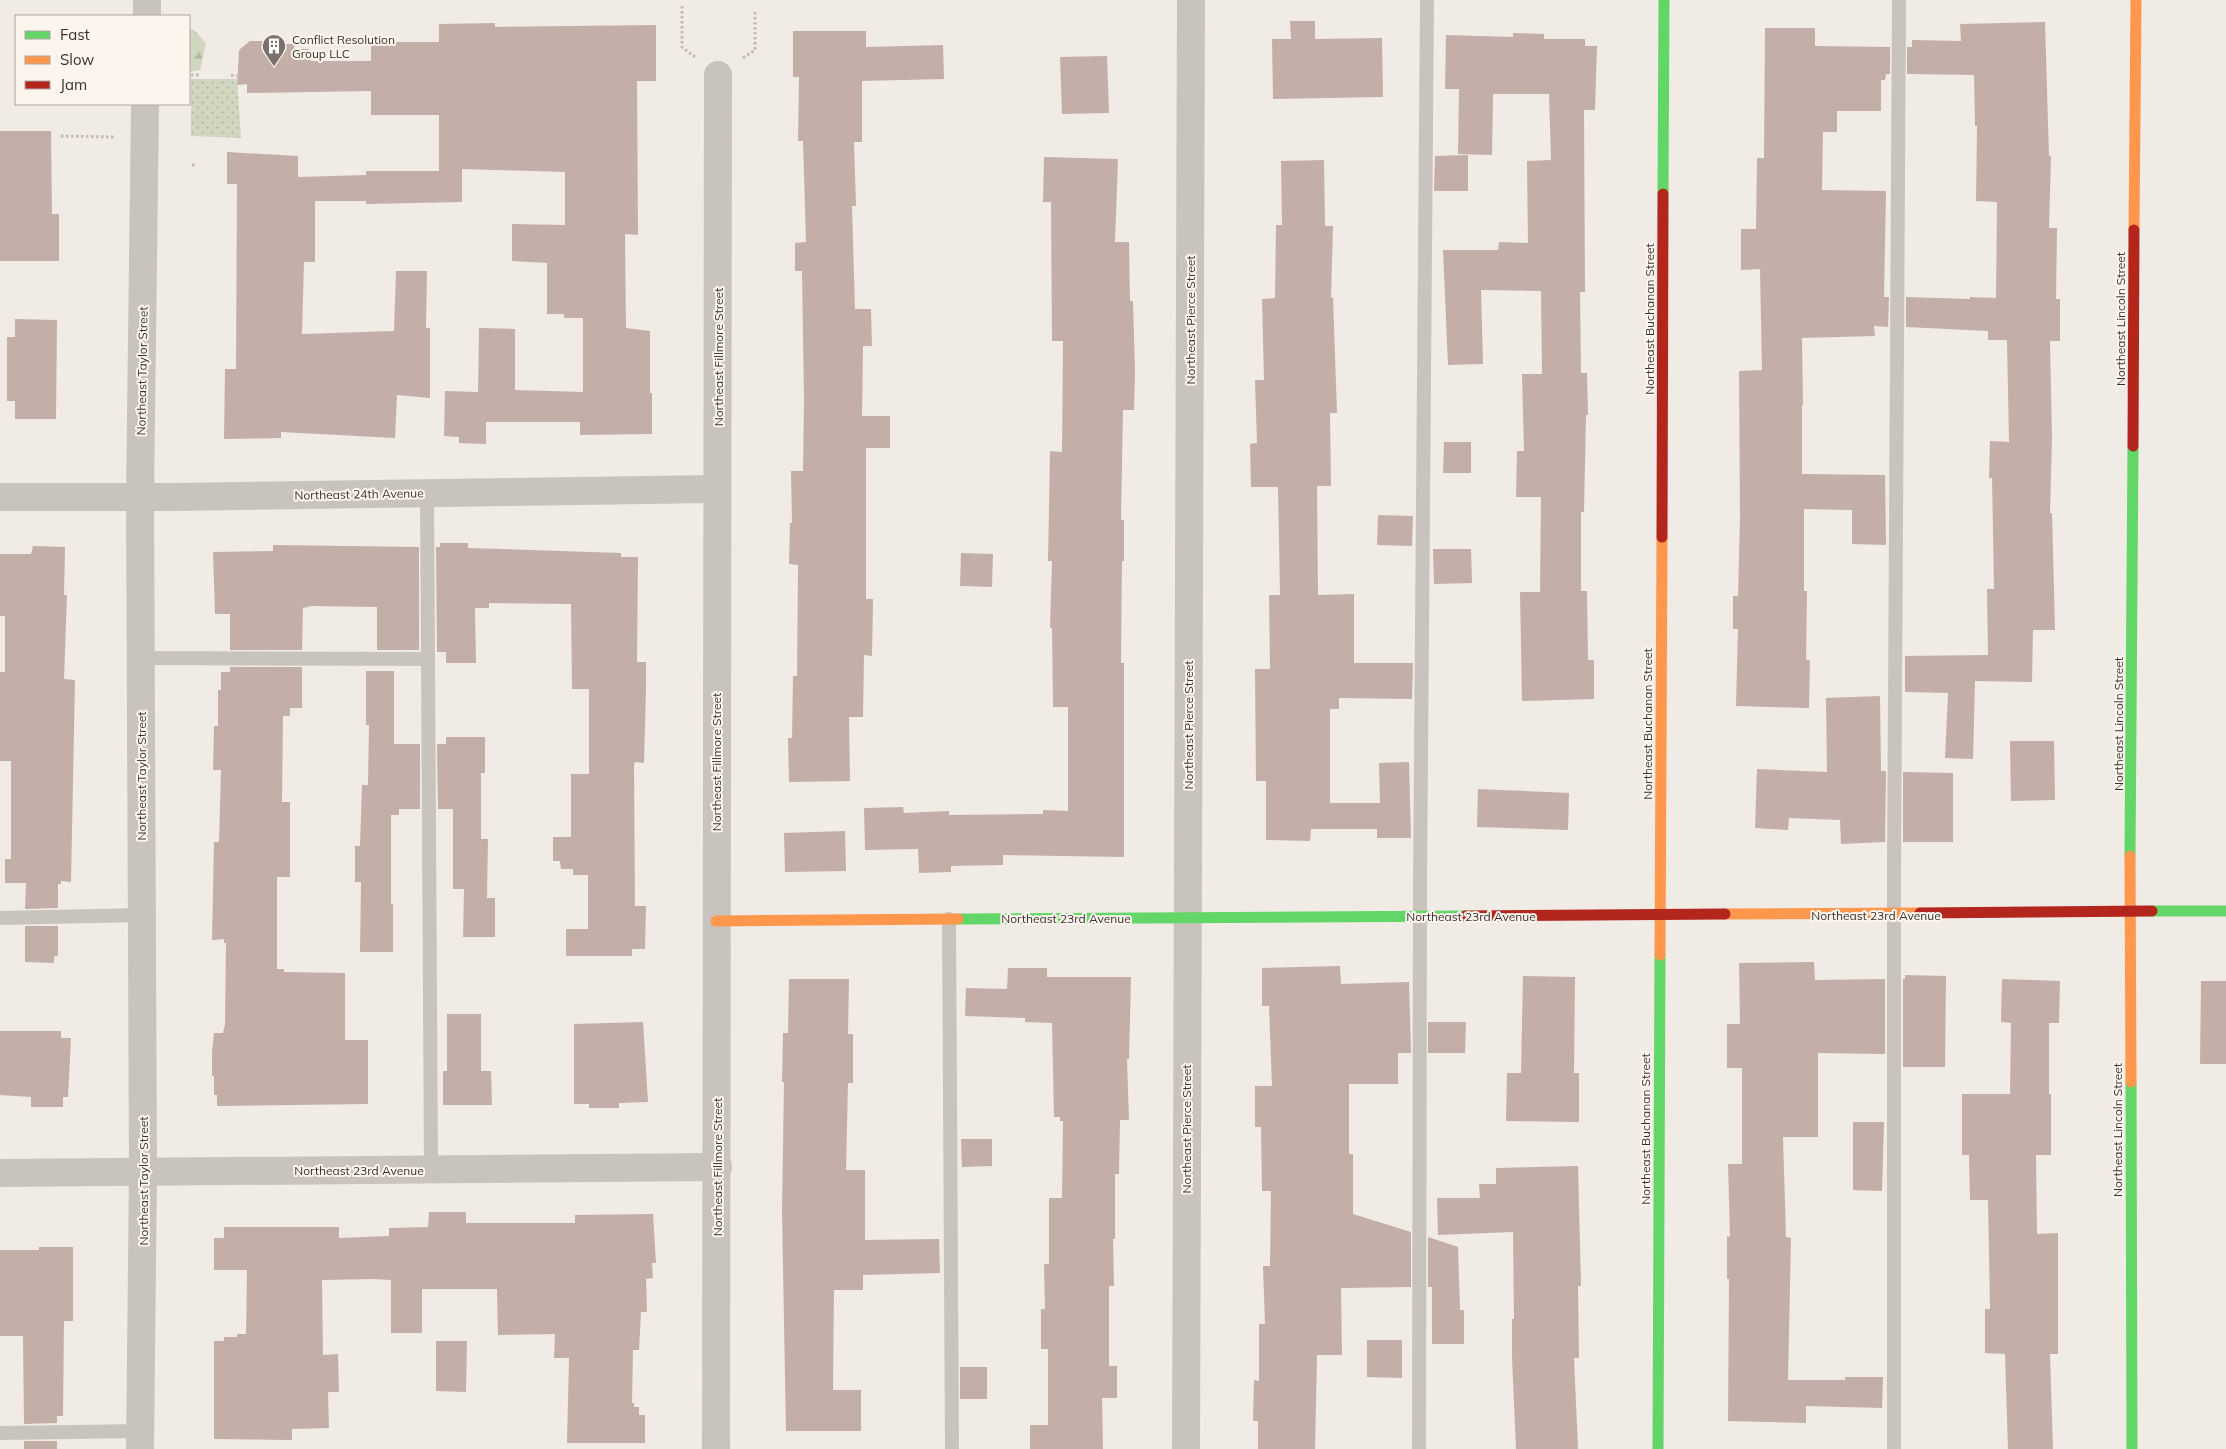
<svg xmlns="http://www.w3.org/2000/svg" width="2226" height="1449" viewBox="0 0 2226 1449" font-family="Mulish,sans-serif">
  <style>
    .grass { fill: url(#grass-dots) }
    .forest { fill: url(#forest-firs) }
    .building { fill: #c3afa7 }
    .lines { fill: none; stroke-linecap: round; stroke-linejoin: round }
    .path { stroke: #c2bbb6; stroke-width: 3; stroke-dasharray: 2.5 2.5; stroke-linecap: butt }
    .lane { stroke: #c9c3be; stroke-width: 14 }
    .street { stroke: #c9c3be; stroke-width: 28 }
    .fast { stroke: #63d668; stroke-width: 11 }
    .slow { stroke: #ff974d; stroke-width: 11 }
    .jam { stroke: #b3261e; stroke-width: 11 }
    .labels { text-anchor: middle; dominant-baseline: central; stroke-width: 4; stroke-linejoin: round; paint-order: stroke }
    .poi-label { font-size: 12px; fill: #3b302b; stroke: #fbf5ee; text-anchor: start }
    .street-label { font-size: 12px; fill: #3b302b; stroke: #fbf5ee }
  </style>
  <defs>
    <pattern id="grass-dots" width="8" height="8" patternUnits="userSpaceOnUse" patternTransform="scale(1.25)"><rect width="8" height="8" fill="#d1d6bf"/><path d="M2 2h.1M6 6h.1" fill="none" stroke="#b4b8a4" stroke-width="1.8" stroke-linecap="round"/></pattern>
    <pattern id="forest-firs" width="22" height="20" patternUnits="userSpaceOnUse" patternTransform="scale(1.25)"><rect width="22" height="20" fill="#d1d6bf"/><path d="M5 1l3.5 6h-7zM16 11l3.5 6h-7z" fill="#b4b8a4"/></pattern>
  </defs>
  <rect width="100%" height="100%" fill="#f0ebe5"/>
  <!-- grass -->
  <polygon class="grass" points="191,79 237,79 241,138 191,136"/>
  <!-- forest -->
  <polygon class="forest" points="189,29 194,30 206,43 200,70 189,72"/>
  <!-- building -->
  <g class="building">
    <polygon points="1290,21 1315,21 1315,39 1382,38 1383,97 1273,99 1272,39 1291,39"/>
    <polygon points="2045,22 2049,156 2051,156 2049,228 2057,228 2056,299 2060,299 2060,341 2050,341 2052,438 2050,513 2052,513 2055,630 2033,630 2032,682 1975,681 1973,759 1945,758 1948,693 1905,692 1905,656 1988,655 1987,589 1994,589 1992,478 1989,478 1990,441 2009,442 2007,340 1988,340 1988,331 1906,327 1906,297 1970,299 1970,297 1996,298 1997,202 1976,201 1977,126 1975,126 1974,75 1907,74 1907,47 1912,47 1912,40 1961,41 1960,24"/>
    <polygon points="495,23 495,27 656,25 656,81 637,81 638,235 625,234 626,328 650,331 650,393 652,393 652,434 580,435 580,422 486,422 486,444 459,443 459,437 444,436 445,391 478,392 479,328 515,329 515,390 583,392 583,318 564,318 564,314 547,314 547,263 512,261 512,224 565,225 565,172 462,169 462,202 366,204 366,201 315,201 315,262 304,262 302,334 394,331 396,271 427,271 426,328 430,328 430,398 397,395 395,438 281,432 281,438 224,439 225,369 236,369 237,184 227,184 227,152 298,156 298,177 366,175 366,171 439,171 439,115 371,115 371,91 247,93 247,84 237,85 239,50 250,41 269,41 269,44 294,44 294,49 309,49 311,61 371,61 371,42 439,42 439,24"/>
    <polygon points="1765,28 1815,28 1815,46 1890,47 1890,74 1886,74 1885,80 1881,80 1881,111 1837,111 1837,132 1823,132 1822,190 1886,191 1884,297 1889,297 1888,327 1874,326 1875,336 1802,338 1803,405 1802,405 1802,474 1885,475 1886,545 1852,544 1852,510 1804,509 1804,591 1807,591 1806,660 1810,660 1809,708 1736,706 1738,629 1733,629 1733,596 1738,596 1740,518 1739,371 1762,370 1760,269 1741,270 1741,229 1756,229 1757,158 1764,158"/>
    <polygon points="793,31 866,31 866,47 943,45 944,79 862,81 862,142 854,142 856,206 852,206 855,309 871,309 872,346 863,346 862,416 890,416 890,448 866,448 866,599 873,599 872,656 864,655 863,717 849,717 850,781 789,782 788,738 792,738 793,676 797,676 798,565 789,564 790,523 792,523 791,471 803,471 804,399 802,271 795,271 795,243 806,242 803,141 798,141 799,77 793,77"/>
    <polygon points="1513,33 1544,34 1544,39 1585,39 1585,46 1597,46 1595,110 1584,110 1585,292 1580,292 1581,373 1587,373 1588,415 1586,415 1584,512 1581,512 1581,591 1587,591 1588,660 1594,660 1594,699 1522,701 1520,592 1540,592 1541,497 1516,497 1517,451 1524,451 1522,374 1542,374 1541,291 1481,290 1483,364 1448,365 1443,250 1498,250 1499,242 1528,243 1527,161 1551,160 1549,94 1493,94 1492,155 1458,154 1459,89 1445,89 1446,35 1513,37"/>
    <polygon points="1107,56 1109,113 1062,114 1060,57"/>
    <polygon points="0,131 51,131 52,214 59,214 59,261 0,261"/>
    <polygon points="1468,155 1468,191 1434,191 1435,156"/>
    <polygon points="1044,157 1118,159 1115,242 1129,242 1130,301 1133,301 1135,372 1134,410 1123,410 1121,520 1124,520 1124,561 1122,561 1121,663 1124,663 1124,857 1003,855 1003,865 951,866 951,872 919,873 918,849 865,850 864,808 903,807 904,813 949,811 949,815 1043,814 1043,810 1068,811 1068,707 1053,707 1052,628 1050,628 1052,561 1048,561 1050,451 1062,452 1063,341 1052,341 1051,202 1043,202"/>
    <polygon points="1324,160 1325,226 1333,226 1331,298 1333,297 1337,413 1330,413 1331,486 1317,486 1318,595 1354,594 1354,663 1413,663 1412,699 1339,698 1339,709 1330,709 1330,803 1380,803 1379,763 1409,762 1411,838 1377,838 1377,829 1311,829 1310,841 1266,840 1266,781 1256,781 1255,669 1270,669 1269,595 1280,595 1278,487 1251,487 1250,444 1257,443 1255,380 1264,380 1262,299 1275,298 1276,225 1282,225 1281,161"/>
    <polygon points="15,319 57,320 56,419 15,419 15,401 7,401 7,337 15,337"/>
    <polygon points="1444,442 1471,442 1471,473 1443,473"/>
    <polygon points="1378,515 1413,516 1412,546 1377,545"/>
    <polygon points="440,543 468,543 468,548 621,553 621,557 638,557 637,662 646,662 646,688 644,763 635,762 634,765 635,906 646,906 645,949 632,949 632,956 566,956 566,929 588,929 588,875 573,875 573,869 561,869 560,861 553,861 553,837 571,837 571,774 589,774 589,689 572,689 571,604 489,603 489,608 475,608 476,663 446,663 446,652 437,652 436,547 440,547"/>
    <polygon points="273,545 419,547 419,650 377,650 377,607 311,606 303,608 302,650 230,650 230,614 215,614 213,552 273,551"/>
    <polygon points="33,546 65,547 64,595 67,595 64,679 75,680 71,882 61,881 61,884 58,884 58,908 25,909 26,883 5,883 5,859 11,859 11,761 0,761 0,672 5,672 5,616 0,616 0,554 31,554"/>
    <polygon points="1433,549 1471,549 1472,583 1434,584"/>
    <polygon points="961,553 993,554 992,587 960,586"/>
    <polygon points="230,667 302,667 302,708 290,708 290,716 283,716 282,802 290,802 290,877 277,877 277,969 284,969 284,972 345,973 345,1040 368,1040 368,1104 217,1106 217,1095 214,1095 214,1076 212,1076 212,1052 214,1033 223,1033 225,1024 226,943 224,943 224,939 212,940 214,842 219,842 221,770 213,770 214,726 218,726 218,690 221,690 221,672 230,672"/>
    <polygon points="366,671 394,671 394,744 420,744 420,809 399,809 399,815 391,815 391,904 393,904 393,952 360,952 361,882 355,882 355,846 360,846 362,785 368,785 369,725 366,725"/>
    <polygon points="1880,696 1881,771 1886,771 1885,842 1841,844 1840,820 1789,818 1788,830 1755,828 1757,769 1827,772 1826,698"/>
    <polygon points="446,737 485,737 485,773 481,773 481,839 488,839 487,898 495,898 495,937 463,937 464,889 453,889 453,809 438,809 437,744 446,744"/>
    <polygon points="2010,741 2054,741 2055,800 2011,801"/>
    <polygon points="1903,772 1953,773 1953,842 1903,842"/>
    <polygon points="1478,789 1569,793 1568,830 1477,827"/>
    <polygon points="845,831 846,871 785,872 784,833"/>
    <polygon points="25,926 58,926 58,956 54,956 54,963 25,962"/>
    <polygon points="1814,962 1815,980 1885,979 1885,1054 1818,1053 1818,1137 1783,1137 1786,1237 1791,1238 1788,1380 1845,1380 1845,1377 1883,1377 1882,1408 1806,1406 1806,1423 1728,1421 1729,1279 1727,1279 1727,1236 1730,1237 1728,1164 1742,1164 1742,1068 1727,1068 1727,1024 1740,1024 1739,963"/>
    <polygon points="1340,966 1341,984 1409,982 1411,1053 1398,1053 1398,1084 1349,1084 1349,1154 1353,1154 1353,1214 1411,1232 1411,1287 1341,1288 1342,1355 1317,1355 1315,1449 1258,1449 1258,1421 1253,1421 1254,1380 1259,1381 1259,1324 1265,1324 1263,1266 1270,1266 1271,1191 1262,1191 1261,1127 1255,1127 1255,1086 1272,1086 1269,1006 1262,1006 1262,968"/>
    <polygon points="1008,968 1047,968 1047,977 1131,977 1129,1059 1127,1059 1129,1120 1120,1120 1119,1174 1115,1174 1115,1239 1113,1239 1114,1286 1109,1286 1109,1366 1117,1366 1117,1398 1102,1398 1103,1449 1030,1449 1030,1425 1048,1425 1048,1349 1041,1349 1041,1309 1045,1309 1044,1264 1049,1264 1049,1198 1062,1198 1063,1121 1060,1121 1060,1117 1054,1117 1052,1023 1025,1022 1025,1018 965,1016 966,988 1007,989"/>
    <polygon points="1905,975 1946,976 1945,1067 1903,1067 1903,979 1905,979"/>
    <polygon points="1523,976 1575,977 1574,1073 1579,1073 1579,1122 1506,1121 1507,1073 1521,1073"/>
    <polygon points="789,979 849,979 848,1034 853,1034 853,1083 848,1083 846,1170 865,1170 865,1240 939,1239 940,1273 863,1275 863,1290 834,1290 833,1390 861,1390 861,1431 786,1431 782,1212 784,1082 782,1082 783,1033 788,1033"/>
    <polygon points="2002,979 2060,981 2059,1023 2049,1023 2049,1094 2051,1094 2051,1155 2036,1155 2037,1234 2058,1233 2058,1354 2050,1354 2053,1449 2008,1449 2005,1354 1985,1353 1985,1309 1990,1309 1988,1200 1970,1200 1969,1155 1962,1155 1962,1094 2010,1094 2011,1023 2001,1022"/>
    <polygon points="2201,981 2226,981 2226,1064 2200,1064"/>
    <polygon points="447,1014 481,1014 481,1071 491,1071 492,1105 443,1105 443,1071 447,1071"/>
    <polygon points="643,1022 648,1102 619,1103 619,1108 589,1108 589,1104 574,1104 574,1024"/>
    <polygon points="1428,1022 1466,1022 1465,1053 1428,1053"/>
    <polygon points="0,1031 61,1031 61,1038 71,1038 68,1097 63,1097 63,1107 31,1107 31,1097 0,1095"/>
    <polygon points="1853,1122 1884,1122 1882,1191 1853,1190"/>
    <polygon points="961,1139 992,1139 992,1166 962,1167"/>
    <polygon points="1578,1166 1581,1286 1578,1286 1579,1358 1574,1358 1578,1449 1516,1449 1512,1358 1512,1319 1514,1319 1513,1232 1438,1235 1437,1198 1480,1198 1479,1184 1496,1184 1496,1168"/>
    <polygon points="429,1212 466,1212 466,1223 575,1223 575,1215 653,1214 656,1263 652,1263 653,1278 646,1279 647,1312 641,1312 639,1350 633,1350 632,1403 634,1403 634,1407 639,1407 639,1415 645,1415 645,1443 567,1443 569,1358 554,1358 555,1334 498,1335 497,1289 422,1289 422,1333 391,1333 391,1280 372,1279 322,1280 323,1355 338,1354 339,1392 328,1392 329,1428 292,1429 292,1440 214,1439 214,1341 224,1341 224,1337 237,1337 237,1334 246,1334 247,1270 214,1270 214,1238 224,1238 224,1227 339,1227 339,1238 389,1236 389,1228 428,1227"/>
    <polygon points="1428,1237 1458,1247 1460,1310 1464,1310 1464,1344 1432,1344 1432,1287 1428,1287"/>
    <polygon points="39,1247 73,1247 73,1321 64,1321 63,1416 57,1416 57,1423 24,1424 23,1336 0,1336 0,1250 39,1250"/>
    <polygon points="1367,1340 1402,1340 1402,1378 1367,1377"/>
    <polygon points="436,1341 467,1341 466,1392 436,1391"/>
    <rect x="960" y="1367" width="27" height="32"/>
    <rect x="24" y="1441" width="33" height="8"/>
  </g>
  <g class="lines">
    <!-- path -->
    <g class="path">
      <polyline points="682,6 682,47 695,57"/>
      <polyline points="743,58 755,50 755,11"/>
      <polyline points="191,75 199,75"/>
      <polyline points="231,75 237,76"/>
      <polyline points="61,136 115,137"/>
      <polyline points="192,165 196,165"/>
    </g>
    <!-- lane -->
    <g class="lane">
      <polyline points="427,493 431,1169"/>
      <polyline points="140,658 427,659"/>
      <polyline points="0,918 142,915"/>
      <polyline points="949,919 952,1449"/>
      <polyline points="0,1433 141,1431"/>
      <polyline points="1419,1449 1420,882 1427,0"/>
      <polyline points="1894,1449 1894,876 1899,0"/>
    </g>
    <!-- street -->
    <g class="street">
      <polyline points="147,16 147,0"/>
      <polyline points="0,497 176,497 717,489"/>
      <polyline points="0,1173 718,1167"/>
      <polyline points="140,1449 143,1172 140,496 145,104"/>
      <polyline points="716,1449 718,75"/>
      <polyline points="1186,1449 1191,0"/>
    </g>
    <!-- fast -->
    <g class="fast">
      <polyline points="1663,194 1664,0"/>
      <polyline points="2130,856 2133,446"/>
      <polyline points="2152,911 2226,911"/>
      <polyline points="958,919 1465,916"/>
      <polyline points="2131,1082 2132,1449"/>
      <polyline points="1658,1449 1660,955"/>
    </g>
    <!-- slow -->
    <g class="slow">
      <polyline points="2134,230 2136,0"/>
      <polyline points="2130,856 2131,1082"/>
      <polyline points="1725,914 1920,913"/>
      <polyline points="716,921 958,919"/>
      <polyline points="1660,955 1662,537"/>
    </g>
    <!-- jam -->
    <g class="jam">
      <polyline points="2133,446 2134,230"/>
      <polyline points="1662,537 1663,194"/>
      <polyline points="1920,913 2152,911"/>
      <polyline points="1465,916 1725,914"/>
    </g>
  </g>
  <!-- icons -->
  <defs>
    <g id="building-pin" transform="scale(1.25)"><path d="M0 17L-7.5 6A9.5 9.5 0 1 1 7.5 6Z" fill="#7a716c" stroke="#fbf5ee"/><path d="M-4-6H4V6H1V3H-1V6H-4ZM-2.5-4.3h1.7v1.8h-1.7ZM.8-4.3h1.7v1.8H.8ZM-2.5-1h1.7V.8h-1.7ZM.8-1h1.7V.8H.8Z" fill="#fff"/></g>
  </defs>
  <g fill-rule="evenodd">
    <use href="#building-pin" x="274" y="46"/>
  </g>
  <g class="labels">
    <!-- poi labels -->
    <g class="poi-label">
      <text x="292" y="39">Conflict Resolution<tspan x="292" dy="14">Group LLC</tspan></text>
    </g>
    <!-- street labels -->
    <g class="street-label">
      <text transform="translate(1649 319) rotate(-90)">Northeast Buchanan Street</text>
      <text transform="translate(2120 319) rotate(-90)">Northeast Lincoln Street</text>
      <text transform="translate(1190 320) rotate(-90)">Northeast Pierce Street</text>
      <text transform="translate(718 357) rotate(-90)">Northeast Fillmore Street</text>
      <text transform="translate(142 371) rotate(-89)">Northeast Taylor Street</text>
      <text transform="translate(359 494) rotate(-1)">Northeast 24th Avenue</text>
      <text transform="translate(1647 724) rotate(-90)">Northeast Buchanan Street</text>
      <text transform="translate(2118 724) rotate(-90)">Northeast Lincoln Street</text>
      <text transform="translate(1188 725) rotate(-90)">Northeast Pierce Street</text>
      <text transform="translate(716 762) rotate(-90)">Northeast Fillmore Street</text>
      <text transform="translate(141 776) rotate(-90)">Northeast Taylor Street</text>
      <text x="1876" y="915">Northeast 23rd Avenue</text>
      <text x="1471" y="916">Northeast 23rd Avenue</text>
      <text x="1066" y="918">Northeast 23rd Avenue</text>
      <text transform="translate(1186 1129) rotate(-90)">Northeast Pierce Street</text>
      <text transform="translate(1645 1129) rotate(-90)">Northeast Buchanan Street</text>
      <text transform="translate(2117 1130) rotate(-90)">Northeast Lincoln Street</text>
      <text transform="translate(717 1167) rotate(-90)">Northeast Fillmore Street</text>
      <text x="359" y="1170">Northeast 23rd Avenue</text>
      <text transform="translate(143 1181) rotate(-90)">Northeast Taylor Street</text>
    </g>
  </g>
  <!-- legend -->
  <rect x="15" y="15" width="175" height="90" fill="#fbf5ee" stroke="#aea6a0"/>
  <rect x="25" y="31" width="25" height="8" fill="#63d668" stroke="#aea6a0"/>
  <text x="60" y="40" font-size="15" fill="#3b302b">Fast</text>
  <rect x="25" y="56" width="25" height="8" fill="#ff974d" stroke="#aea6a0"/>
  <text x="60" y="65" font-size="15" fill="#3b302b">Slow</text>
  <rect x="25" y="81" width="25" height="8" fill="#b3261e" stroke="#aea6a0"/>
  <text x="60" y="90" font-size="15" fill="#3b302b">Jam</text>
</svg>
